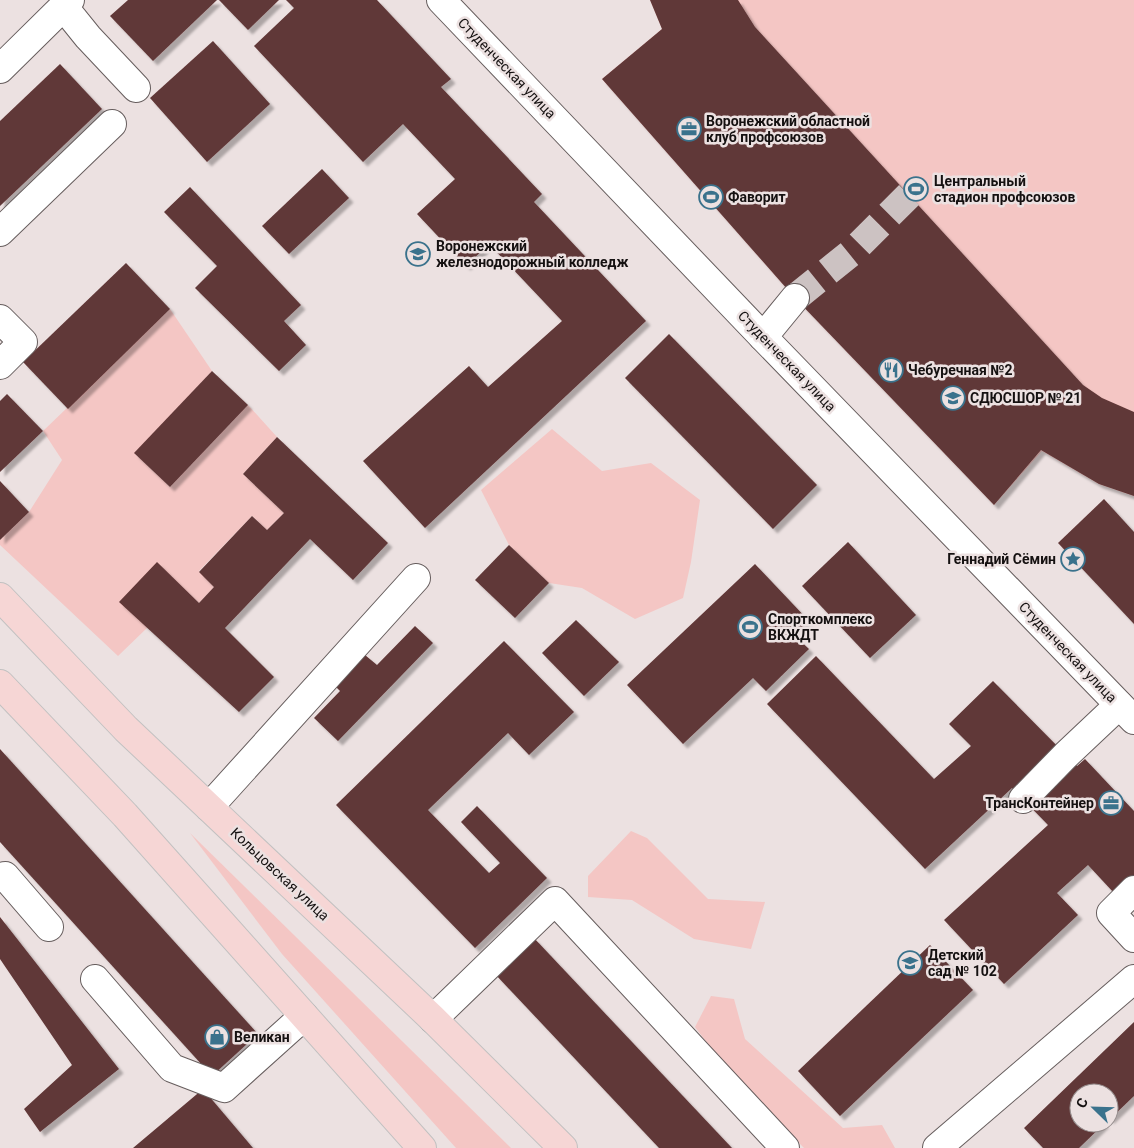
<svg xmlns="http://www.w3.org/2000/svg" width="1134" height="1148" viewBox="0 0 1134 1148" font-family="Roboto,sans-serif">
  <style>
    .green { fill: #f4c6c4 }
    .building { fill: #613737; filter: url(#shadow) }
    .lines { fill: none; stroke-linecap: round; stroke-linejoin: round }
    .minor-tunnel { stroke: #ccc2c2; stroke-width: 28; stroke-dasharray: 28 14; stroke-linecap: butt }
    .minor-casing { stroke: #665d5d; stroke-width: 30 }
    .major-casing { stroke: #c2c1c1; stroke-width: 30 }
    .minor { stroke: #fff; stroke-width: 28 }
    .major { stroke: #f6d6d5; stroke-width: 28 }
    .labels { text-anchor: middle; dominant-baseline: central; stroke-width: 5; stroke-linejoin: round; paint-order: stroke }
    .street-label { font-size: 14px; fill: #151111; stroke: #ece1e1 }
    .poi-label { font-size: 14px; font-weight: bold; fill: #151111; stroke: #ece1e1; text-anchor: start }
  </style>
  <defs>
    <filter id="shadow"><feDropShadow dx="4.5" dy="4.5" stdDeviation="1" flood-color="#0004"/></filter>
  </defs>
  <rect width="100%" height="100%" fill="#ece1e1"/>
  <!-- green -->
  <g class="green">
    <polygon points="650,0 1134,0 1134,496 1099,484 1042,451 994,505 795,298 602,79 662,29"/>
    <polygon points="170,309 212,371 135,454 170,487 248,405 277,437 243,474 284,513 267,530 252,516 199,571 214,587 199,603 157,563 147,628 118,656 0,545 0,540 29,512 62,460 43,431"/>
    <polygon points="552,429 602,471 651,463 700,500 691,562 683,598 635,619 582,588 549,583 509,545 481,490"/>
    <polygon points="631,831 647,838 708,899 765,902 751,949 694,939 632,900 588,897 588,876"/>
    <polygon points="190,833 511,1148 456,1148 282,954"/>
    <polygon points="711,996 734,999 745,1039 843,1128 882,1125 895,1148 804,1148 729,1072 695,1027"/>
  </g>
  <!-- building -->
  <g class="building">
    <polygon points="128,0 217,0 153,61 110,16"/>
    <polygon points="219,0 279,0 248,30"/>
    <polygon points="286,0 377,0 451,79 441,87 542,194 534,202 646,321 425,528 363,461 469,366 488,387 562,321 489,244 466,266 417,214 455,179 403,124 363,162 254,46 294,8"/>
    <polygon points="650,0 738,0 755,27 1083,385 1102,398 1134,412 1134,496 1099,484 1041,450 994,505 795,298 602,79 662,29"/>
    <polygon points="213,41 270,104 207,162 150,98"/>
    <polygon points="60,64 102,109 0,206 0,121"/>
    <polygon points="322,169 349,198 289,254 262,226"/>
    <polygon points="190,187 301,305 284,321 306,345 279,371 195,288 217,266 164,212"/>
    <polygon points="126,263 170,309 68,409 23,362"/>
    <polygon points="669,334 817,485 773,529 625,378"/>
    <polygon points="212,371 248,405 170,487 134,453"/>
    <polygon points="7,394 43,431 0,472 0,401"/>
    <polygon points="277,437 388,543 353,580 310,539 225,628 274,677 239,712 119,602 157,562 199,603 214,587 199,572 252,516 267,530 284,513 243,474"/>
    <polygon points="0,481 29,512 0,540"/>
    <polygon points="1104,499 1134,532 1134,624 1058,543"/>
    <polygon points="848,542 916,615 870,658 802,586"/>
    <polygon points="509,545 549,583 515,618 475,580"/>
    <polygon points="755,564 809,621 794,635 809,649 766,691 753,678 683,744 627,685"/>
    <polygon points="576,620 619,662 584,696 542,653"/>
    <polygon points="415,626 433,643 338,741 314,718 340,691 336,687 365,655 377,665"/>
    <polygon points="504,641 574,712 529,755 508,733 428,810 489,873 500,863 461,822 477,806 547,878 475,948 336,805"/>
    <polygon points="816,656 934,779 971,746 949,724 993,681 1077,766 1085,759 1134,811 1134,909 1114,893 1088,865 1057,893 1078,915 1004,984 944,920 1048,825 1012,788 925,869 767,704"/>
    <polygon points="0,749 258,1034 212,1076 0,842"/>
    <polygon points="0,917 119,1069 40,1132 24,1109 72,1065 0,959"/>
    <polygon points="534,938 732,1148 659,1148 495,974"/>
    <polygon points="930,945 973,990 840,1116 798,1071"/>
    <polygon points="1134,1022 1134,1096 1109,1120 1109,1093 1079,1093 1079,1123 1105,1123 1079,1148 1043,1148 1024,1128"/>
    <polygon points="203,1089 253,1148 133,1148"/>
  </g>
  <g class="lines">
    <!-- minor-tunnel -->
    <polyline class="minor-tunnel" points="795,298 852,252 909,195"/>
    <!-- minor casing -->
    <g class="minor-casing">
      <g id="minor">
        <polyline points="441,0 763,337 1134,720"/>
        <polyline points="63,6 88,37 136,88"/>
        <polyline points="0,69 70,0"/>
        <polyline points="0,232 112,124"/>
        <polyline points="0,319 23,342 0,365"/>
        <polyline points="763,337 795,298"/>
        <polyline points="1023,799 1066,755 1119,705"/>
        <polyline points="209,807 416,578"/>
        <polyline points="0,877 5,876 49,927"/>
        <polyline points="1134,890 1111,913 1134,938"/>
        <polyline points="95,979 172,1068 224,1088 304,1016"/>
        <polyline points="433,1019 555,901 785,1148"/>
        <polyline points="937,1148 1134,979"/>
      </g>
    </g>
    <!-- major casing -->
    <g class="major-casing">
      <g id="major">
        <polyline points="0,597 126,729 433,1019 563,1148"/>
        <polyline points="0,684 125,815 422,1148"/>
      </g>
    </g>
    <!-- minor -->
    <use href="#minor" class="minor"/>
    <!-- major -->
    <use href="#major" class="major"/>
  </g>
  <!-- icons -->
  <defs>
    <g id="office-ring" transform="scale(1.25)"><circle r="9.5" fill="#ece1e1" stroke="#3a728c" stroke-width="1.5"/><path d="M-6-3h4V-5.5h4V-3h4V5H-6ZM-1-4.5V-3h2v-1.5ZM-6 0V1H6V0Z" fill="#3a728c"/></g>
    <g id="stadium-ring" transform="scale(1.25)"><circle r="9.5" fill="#ece1e1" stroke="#3a728c" stroke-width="1.5"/><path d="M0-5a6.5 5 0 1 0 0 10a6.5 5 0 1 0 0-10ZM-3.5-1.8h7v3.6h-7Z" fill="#3a728c"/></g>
    <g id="university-ring" transform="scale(1.25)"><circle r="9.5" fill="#ece1e1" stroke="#3a728c" stroke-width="1.5"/><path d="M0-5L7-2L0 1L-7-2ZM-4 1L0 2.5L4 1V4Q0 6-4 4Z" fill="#3a728c"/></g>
    <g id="restaurant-ring" transform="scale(1.25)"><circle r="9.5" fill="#ece1e1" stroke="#3a728c" stroke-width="1.5"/><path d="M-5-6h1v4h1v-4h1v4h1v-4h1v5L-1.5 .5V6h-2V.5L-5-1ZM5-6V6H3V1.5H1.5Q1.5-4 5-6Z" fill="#3a728c"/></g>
    <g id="school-ring" transform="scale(1.25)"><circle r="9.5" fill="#ece1e1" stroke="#3a728c" stroke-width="1.5"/><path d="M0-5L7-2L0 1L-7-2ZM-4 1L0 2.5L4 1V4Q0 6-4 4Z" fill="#3a728c"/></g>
    <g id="sight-ring" transform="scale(1.25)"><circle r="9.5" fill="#ece1e1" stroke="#3a728c" stroke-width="1.5"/><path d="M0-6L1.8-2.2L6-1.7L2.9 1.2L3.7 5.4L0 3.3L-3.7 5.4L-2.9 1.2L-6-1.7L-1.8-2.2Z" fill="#3a728c"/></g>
    <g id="shop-ring" transform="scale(1.25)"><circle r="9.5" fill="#ece1e1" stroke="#3a728c" stroke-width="1.5"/><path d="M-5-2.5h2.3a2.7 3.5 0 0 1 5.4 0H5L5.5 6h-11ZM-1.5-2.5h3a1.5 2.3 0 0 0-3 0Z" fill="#3a728c"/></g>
  </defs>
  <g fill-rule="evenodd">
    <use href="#office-ring" x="689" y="129"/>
    <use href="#stadium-ring" x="916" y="189"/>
    <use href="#stadium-ring" x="711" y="197"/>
    <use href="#university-ring" x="418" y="254"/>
    <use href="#restaurant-ring" x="891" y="370"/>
    <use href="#school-ring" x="953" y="398"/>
    <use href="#sight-ring" x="1073" y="559"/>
    <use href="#stadium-ring" x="750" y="627"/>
    <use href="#office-ring" x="1111" y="803"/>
    <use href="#school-ring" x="910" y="963"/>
    <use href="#shop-ring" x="217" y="1037"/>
  </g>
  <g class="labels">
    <!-- street labels -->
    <g class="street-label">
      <text transform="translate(507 68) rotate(46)">Студенческая улица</text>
      <text transform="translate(787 361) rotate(46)">Студенческая улица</text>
      <text transform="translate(1068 652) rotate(46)">Студенческая улица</text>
      <text transform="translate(280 874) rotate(43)">Кольцовская улица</text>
    </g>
    <!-- poi labels -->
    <g class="poi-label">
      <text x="706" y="121">Воронежский областной<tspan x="706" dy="16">клуб профсоюзов</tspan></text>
      <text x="934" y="181">Центральный<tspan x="934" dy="16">стадион профсоюзов</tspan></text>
      <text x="728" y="197">Фаворит</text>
      <text x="436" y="246">Воронежский<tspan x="436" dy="16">железнодорожный колледж</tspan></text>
      <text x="908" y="370">Чебуречная №2</text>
      <text x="970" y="398">СДЮСШОР № 21</text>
      <text x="1056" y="559" text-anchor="end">Геннадий Сёмин</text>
      <text x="768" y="619">Спорткомплекс<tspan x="768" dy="16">ВКЖДТ</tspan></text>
      <text x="1094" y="803" text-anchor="end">ТрансКонтейнер</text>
      <text x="928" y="955">Детский<tspan x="928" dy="16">сад № 102</tspan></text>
      <text x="234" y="1037">Великан</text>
    </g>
  </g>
  <!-- north arrow -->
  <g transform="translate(1094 1108) rotate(293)"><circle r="24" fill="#ece1e1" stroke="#968e8e"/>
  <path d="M0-4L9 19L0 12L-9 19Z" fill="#3a728c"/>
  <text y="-8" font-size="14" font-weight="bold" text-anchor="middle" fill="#151111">С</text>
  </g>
</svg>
